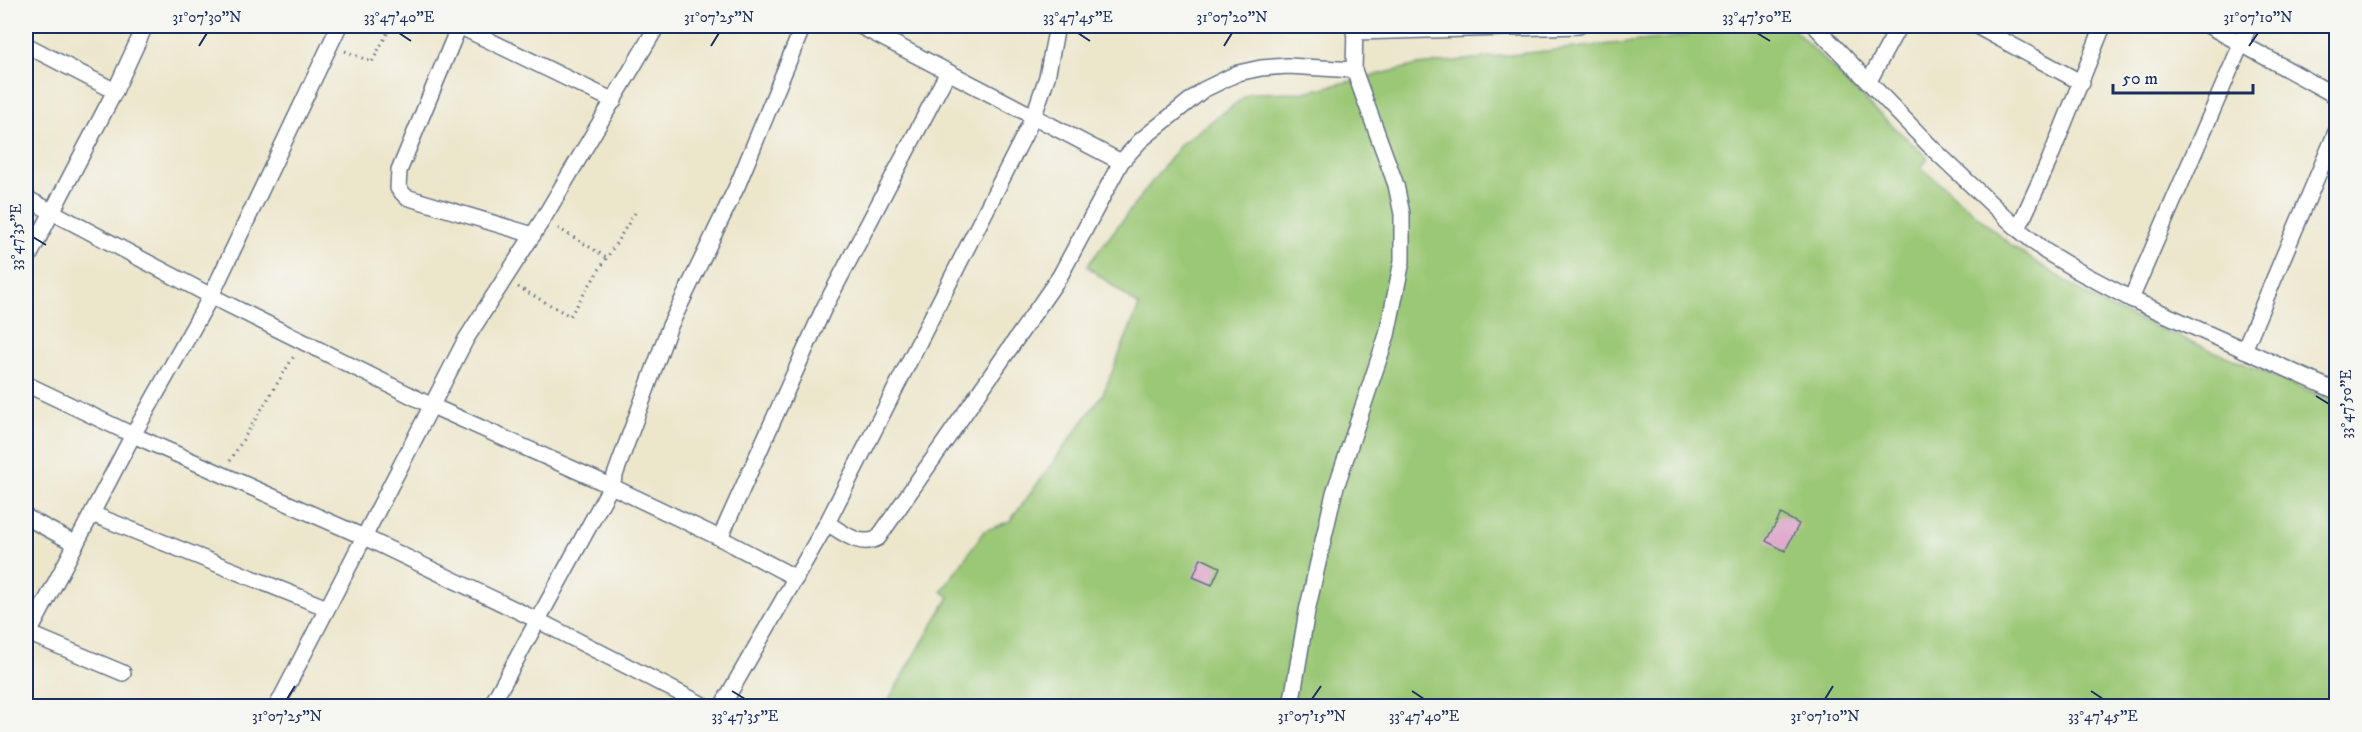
<svg xmlns="http://www.w3.org/2000/svg" width="2362" height="732" viewBox="0 0 2362 732" font-family="'IM FELL DW Pica',serif">
  <style>
    .green { fill: #9bc876; stroke: #5b7c6a; stroke-width: 1.5 }
    .building { fill: #dfaacd }
    .lines { fill: none; stroke-linecap: round; stroke-linejoin: round }
    .street-casing { stroke: #646f84; stroke-width: 18 }
    .path { stroke: #646f84; stroke-width: 3; stroke-dasharray: 1.5 4.5; stroke-linecap: butt }
    .street { stroke: #fff; stroke-width: 15 }
    .ticks { fill: none; stroke: #1b2f5e; stroke-width: 2 }
    .neatline { fill: none; stroke: #1b2f5e; stroke-width: 2 }
    .ticks-label { font-size: 15px; text-anchor: middle; fill: #1b2f5e }
  </style>
  <rect width="100%" height="100%" fill="#f6f6f2"/>
  <filter id="ink" filterUnits="userSpaceOnUse"><feTurbulence type="fractalNoise" baseFrequency=".0167" numOctaves="2"/><feDisplacementMap in="SourceGraphic" scale="12" xChannelSelector="R" yChannelSelector="G"/><feConvolveMatrix kernelMatrix="1 2 1 2 8 2 1 2 1" color-interpolation-filters="sRGB"/></filter>
  <filter id="wash" filterUnits="userSpaceOnUse"><feTurbulence type="fractalNoise" baseFrequency=".008" numOctaves="4" result="noise"/><feDisplacementMap in="SourceGraphic" scale="24" xChannelSelector="R" yChannelSelector="G"/><feGaussianBlur stdDeviation="1.35" result="paint"/><feColorMatrix in="noise" values="0 0 0 0 0 0 0 0 0 0 0 0 0 0 0 0 0 1.4 0 .05"/><feComposite in="paint" operator="in"/></filter>
  <g filter="url(#wash)">
    <rect width="100%" height="100%" fill="#ece6cb"/>
    <!-- green -->
    <polygon class="green" points="1697,26 1790,26 1871,106 1928,158 1921,167 2013,247 2103,305 2336,402 2336,706 885,706 949,597 942,591 984,531 1010,521 1103,394 1139,306 1087,266 1181,144 1250,93 1305,92 1418,65 1686,36"/>
    <g id="blocks">
      <!-- building -->
      <g class="building">
        <polygon points="1781,514 1799,524 1785,551 1766,541"/>
        <polygon points="1201,558 1220,567 1212,585 1193,577"/>
      </g>
    </g>
  </g>
  <g filter="url(#ink)">
    <use href="#blocks" fill-opacity="0" stroke="#646f84" stroke-width="1.5"/>
    <g class="lines">
      <!-- street casing -->
      <g class="street-casing">
        <g id="street">
          <polyline points="860,26 1121,162"/>
          <polyline points="1815,26 1932,148 2018,229 2045,251 2078,271 2131,299 2336,391"/>
          <polyline points="2209,26 2336,96"/>
          <polyline points="1982,29 2082,83"/>
          <polyline points="1354,32 1579,26"/>
          <polyline points="26,45 115,91"/>
          <polyline points="1869,81 1899,26"/>
          <polyline points="26,198 211,296 430,405 611,486 720,538 796,578"/>
          <polyline points="2018,229 2049,161 2103,26"/>
          <polyline points="533,235 406,197 398,188 399,171 459,26 614,101"/>
          <polyline points="26,262 115,91 145,26"/>
          <polyline points="2131,299 2249,26"/>
          <polyline points="2244,350 2336,132"/>
          <polyline points="26,384 133,435 364,537 539,621 705,706"/>
          <polyline points="92,514 327,608"/>
          <polyline points="26,517 76,544"/>
          <path d="M827,523c15,9 33,25 51,15l182,-262 61,-114 20,-22 62,-50 35,-17 23,-5 27,-2 66,4"/>
          <polyline points="720,538 823,310 948,72"/>
          <polyline points="28,633 123,673"/>
          <polyline points="26,639 133,435 211,296 339,26"/>
          <polyline points="277,706 466,339 543,219 657,26"/>
          <polyline points="491,706 611,486 669,328 738,184 803,26"/>
          <polyline points="722,706 827,523 1033,118 1047,77 1057,26"/>
          <polyline points="1291,706 1307,611 1334,493 1387,335 1402,261 1402,214 1396,185 1354,70 1355,26"/>
        </g>
      </g>
      <!-- path -->
      <g class="path">
        <polyline points="206,29 208,26"/>
        <polyline points="345,51 372,62 391,26"/>
        <polyline points="558,228 606,257"/>
        <polyline points="518,287 570,316 635,213"/>
        <polyline points="230,461 294,356"/>
      </g>
      <!-- street -->
      <use href="#street" class="street"/>
    </g>
  </g>
  <!-- ticks -->
  <path class="ticks" d="M399,33l12,8M1078,33l12,8M1757,33l13,8M199,46l8,-13M711,46l8,-13M1224,46l8,-13M2249,46l9,-13M33,237l13,8M2316,396l13,8M732,691l13,8M1412,691l12,8M2091,691l12,8M287,699l8,-13M1312,699l9,-13M1825,699l8,-13"/>
  <!-- margin -->
  <rect width="2362" height="732" fill="none" stroke="#f6f6f2" stroke-width="66"/>
  <!-- scale -->
  <path d="M2113 84v9h140v-9" fill="none" stroke="#1b2f5e" stroke-width="3"/>
  <text x="2122" y="84" font-size="18" fill="#1b2f5e" stroke="#f6f6f2" stroke-width="4.5" paint-order="stroke">50 m</text>
  <rect x="33" y="33" width="2296" height="666" class="neatline"/>
  <g class="ticks-label">
    <text x="207" y="22">31°07'30"N</text>
    <text x="399" y="22">33°47'40"E</text>
    <text x="719" y="22">31°07'25"N</text>
    <text x="1078" y="22">33°47'45"E</text>
    <text x="1232" y="22">31°07'20"N</text>
    <text x="1757" y="22">33°47'50"E</text>
    <text x="2258" y="22">31°07'10"N</text>
    <text transform="translate(16 237) rotate(-90)" y="5">33°47'35"E</text>
    <text transform="translate(2346 404) rotate(-90)" y="5">33°47'50"E</text>
    <text x="287" y="721">31°07'25"N</text>
    <text x="745" y="721">33°47'35"E</text>
    <text x="1312" y="721">31°07'15"N</text>
    <text x="1424" y="721">33°47'40"E</text>
    <text x="1825" y="721">31°07'10"N</text>
    <text x="2103" y="721">33°47'45"E</text>
  </g>
</svg>
